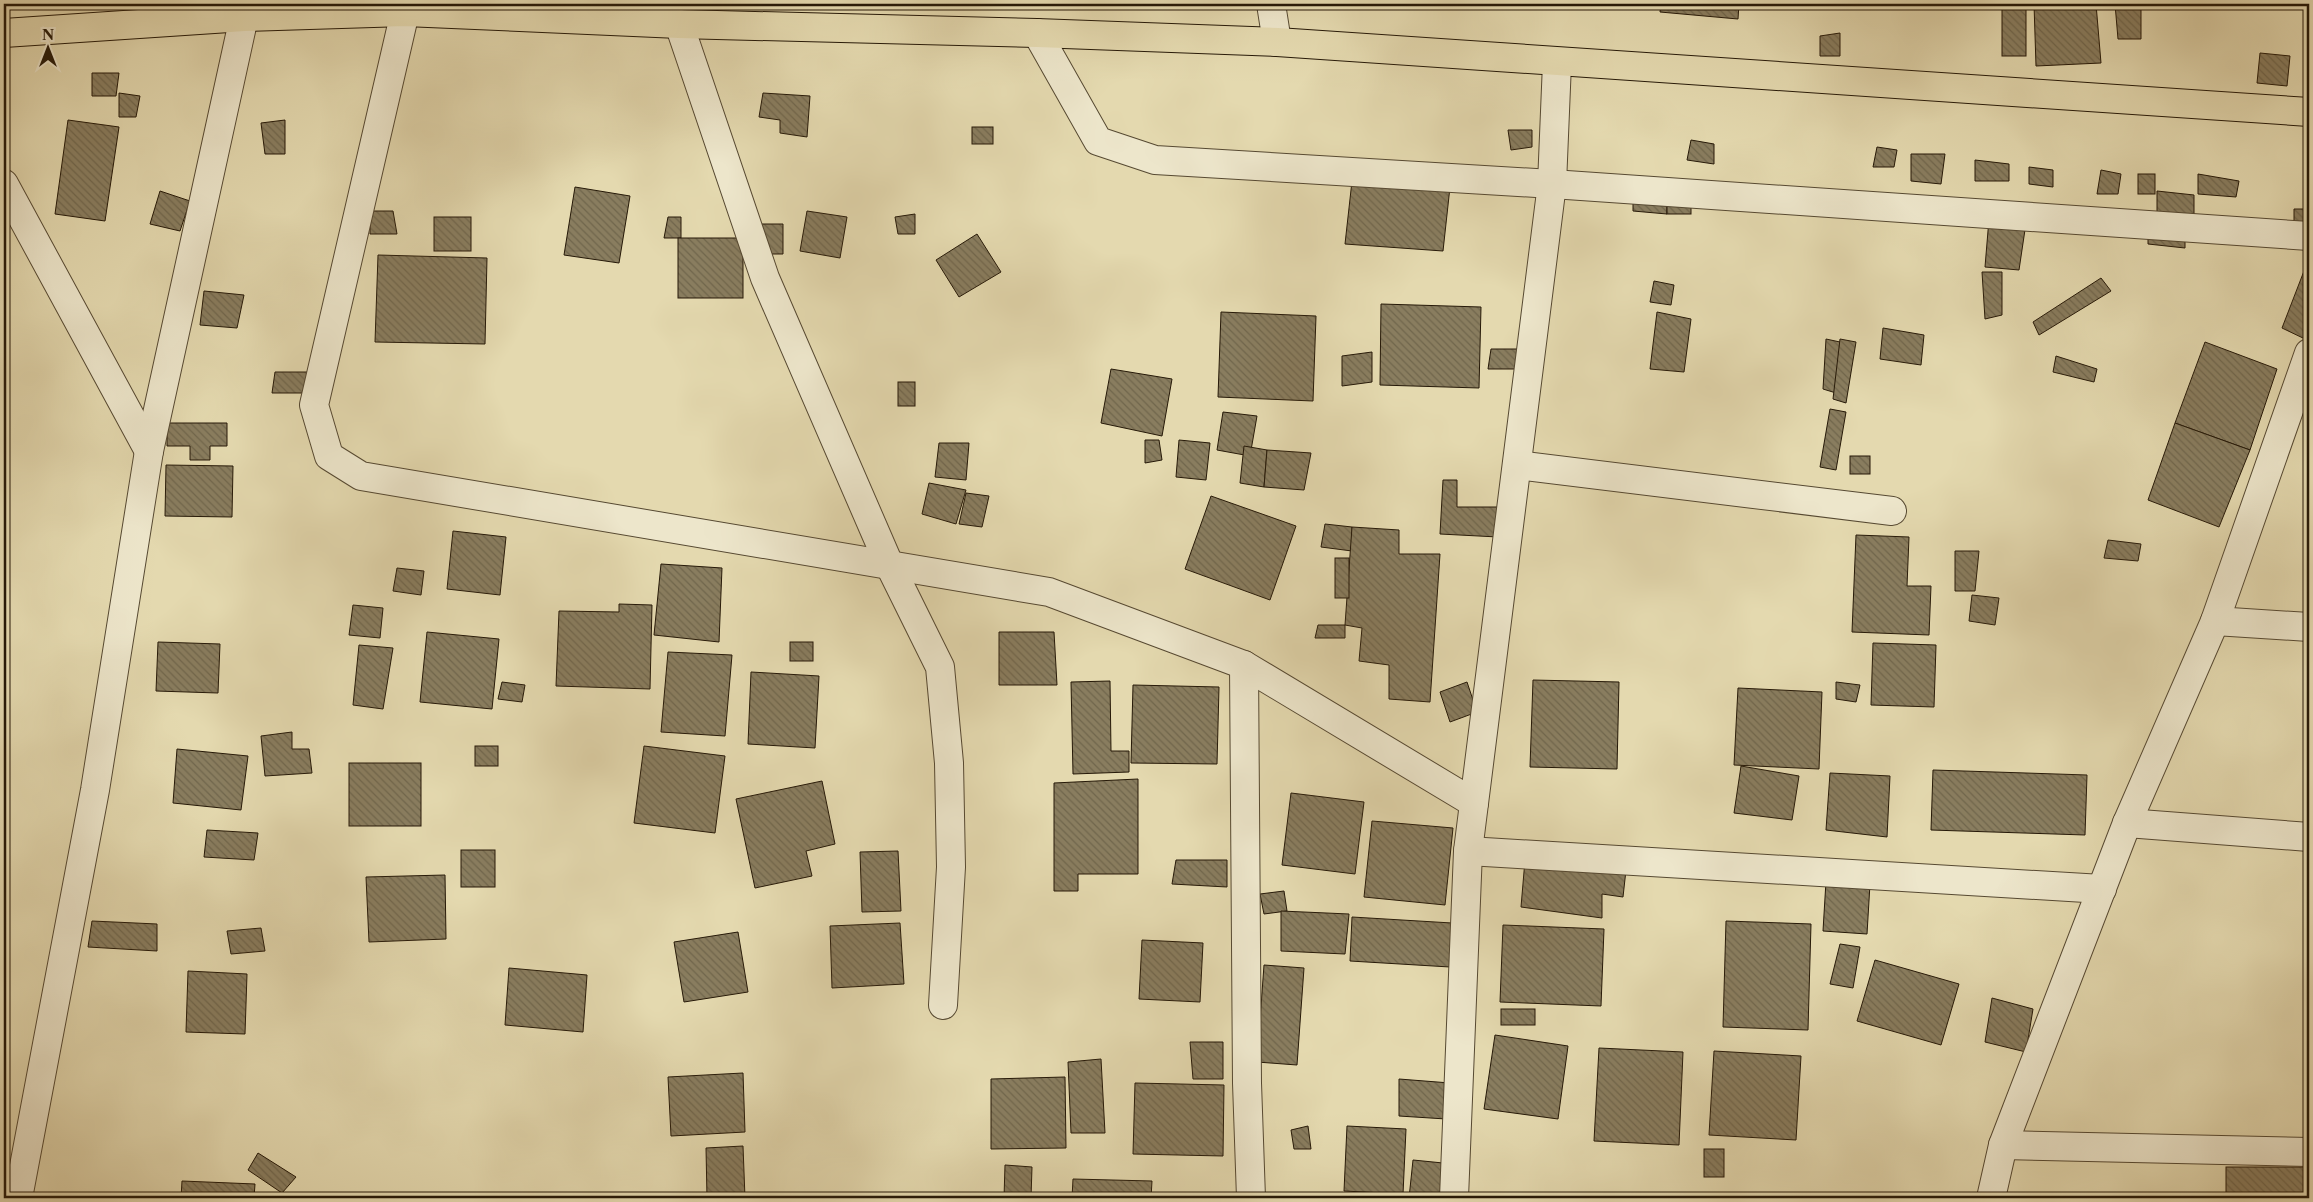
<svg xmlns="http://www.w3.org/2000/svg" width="2313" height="1202" viewBox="0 0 2313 1202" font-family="'Libre Caslon Text',serif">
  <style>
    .building { fill: url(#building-back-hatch); stroke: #261908 }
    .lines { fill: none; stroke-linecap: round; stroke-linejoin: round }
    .street-casing { stroke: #564932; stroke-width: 30 }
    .highway-casing { stroke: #261908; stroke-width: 30 }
    .street { stroke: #ede6cb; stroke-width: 28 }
    .highway { stroke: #e4d9af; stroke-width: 28 }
  </style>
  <defs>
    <pattern id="building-back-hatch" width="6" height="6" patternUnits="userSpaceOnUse" patternTransform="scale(1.25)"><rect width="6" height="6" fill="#897d5f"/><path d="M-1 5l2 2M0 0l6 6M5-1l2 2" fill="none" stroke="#70664c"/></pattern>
  </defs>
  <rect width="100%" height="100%" fill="#e4d9af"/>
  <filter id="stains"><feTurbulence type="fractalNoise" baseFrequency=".004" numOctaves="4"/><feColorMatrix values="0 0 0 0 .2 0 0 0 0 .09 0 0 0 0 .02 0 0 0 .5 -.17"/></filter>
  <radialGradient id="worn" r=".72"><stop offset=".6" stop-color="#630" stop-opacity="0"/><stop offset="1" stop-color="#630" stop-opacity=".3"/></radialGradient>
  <!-- building -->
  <g class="building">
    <polygon points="1533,4 1562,4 1562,5"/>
    <polygon points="1661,4 1739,4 1738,19 1660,12"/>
    <rect x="2002" y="4" width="24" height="52"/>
    <polygon points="2034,4 2096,4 2101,63 2036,66"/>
    <polygon points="2115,4 2131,4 2131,9 2141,9 2141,39 2118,39"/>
    <polygon points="1840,33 1840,56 1820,56 1820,36"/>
    <polygon points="2260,53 2290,56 2287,86 2257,83"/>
    <polygon points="92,73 119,73 116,96 92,96"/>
    <polygon points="119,93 140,96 136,117 119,117"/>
    <polygon points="763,93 810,96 807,137 780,133 780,120 759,117"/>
    <polygon points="68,120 119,127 105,221 55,214"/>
    <polygon points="285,120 285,154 265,154 261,123"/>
    <rect x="972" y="127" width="21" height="17"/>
    <polygon points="1508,130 1532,130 1532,147 1511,150"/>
    <polygon points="1691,140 1714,144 1714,164 1687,160"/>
    <polygon points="1877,147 1897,150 1894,167 1873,167"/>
    <polygon points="1911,154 1945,154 1941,184 1911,181"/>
    <polygon points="1975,160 2009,164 2009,181 1975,181"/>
    <polygon points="2029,167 2053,170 2053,187 2029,184"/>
    <polygon points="2101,170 2121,174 2118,194 2097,194"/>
    <rect x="2138" y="174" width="17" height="20"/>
    <polygon points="2198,174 2239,181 2236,197 2198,194"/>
    <polygon points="1352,181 1450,187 1443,251 1345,244"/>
    <polygon points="575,187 630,196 619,263 564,255"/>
    <polygon points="160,191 190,201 180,231 150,224"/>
    <polygon points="1633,191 1667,194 1667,214 1633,211"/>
    <polygon points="2157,191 2194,195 2194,215 2157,212"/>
    <rect x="1667" y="194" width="24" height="20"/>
    <polygon points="2294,209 2309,209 2309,228 2294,226"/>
    <polygon points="370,211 393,211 397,234 370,234"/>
    <polygon points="807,211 847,217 840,258 800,251"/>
    <polygon points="915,214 915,234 898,234 895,217"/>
    <rect x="434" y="217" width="37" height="34"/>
    <polygon points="668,217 681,217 681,238 664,238"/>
    <polygon points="1989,219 2026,223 2019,270 1985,267"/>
    <polygon points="756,224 783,224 783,254 759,254"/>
    <polygon points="2148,224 2185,228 2185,248 2148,244"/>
    <polygon points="977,234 1001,272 959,297 936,260"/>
    <rect x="678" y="238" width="65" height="60"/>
    <polygon points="378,255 487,258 485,344 375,342"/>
    <polygon points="2309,258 2309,326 2305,339 2282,328"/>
    <polygon points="1982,272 2002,272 2002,315 1985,319"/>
    <polygon points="2101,278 2111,291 2039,335 2033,322"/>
    <polygon points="1654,281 1674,285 1671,305 1650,302"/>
    <polygon points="204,291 244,295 237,328 200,325"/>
    <polygon points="1381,304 1481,307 1479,388 1380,385"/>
    <polygon points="1221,312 1316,316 1313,401 1218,397"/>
    <polygon points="1657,312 1691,319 1684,372 1650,369"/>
    <polygon points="1883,328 1924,335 1921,365 1880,359"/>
    <polygon points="1826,339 1840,342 1836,393 1823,389"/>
    <polygon points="1840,339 1856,342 1846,403 1833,399"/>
    <polygon points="2205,342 2277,369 2250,450 2175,423"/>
    <polygon points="1491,349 1521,349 1521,369 1488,369"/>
    <polygon points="1372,352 1372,382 1342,386 1342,356"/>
    <polygon points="2056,356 2097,369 2094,382 2053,372"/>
    <polygon points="1111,369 1172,379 1162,436 1101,423"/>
    <polygon points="275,372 312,372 312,393 272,393"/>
    <rect x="898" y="382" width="17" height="24"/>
    <polygon points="1830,409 1846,412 1836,470 1820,467"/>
    <polygon points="1223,412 1257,416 1250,456 1217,450"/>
    <polygon points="167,423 227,423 227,446 210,446 210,460 190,460 190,446 167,446"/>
    <polygon points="2175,423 2250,450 2219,527 2148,500"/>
    <polygon points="1145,440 1159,440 1162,460 1145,463"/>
    <polygon points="1179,440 1210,443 1206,480 1176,477"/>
    <polygon points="939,443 969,443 966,480 935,477"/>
    <polygon points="1244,446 1267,450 1264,487 1240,483"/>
    <polygon points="1267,450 1311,453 1304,490 1264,487"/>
    <rect x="1850" y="456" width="20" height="18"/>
    <polygon points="166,465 233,466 232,517 165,516"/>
    <polygon points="1443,480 1457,480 1457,507 1498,507 1498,537 1440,534"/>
    <polygon points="929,483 966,490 956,524 922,514"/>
    <polygon points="966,493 989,496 982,527 959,524"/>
    <polygon points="1211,496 1296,526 1270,600 1185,569"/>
    <polygon points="2309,511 2309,579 2308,579"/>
    <polygon points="1325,524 1352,527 1352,551 1321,547"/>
    <polygon points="1352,527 1399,530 1399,554 1440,554 1430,702 1389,699 1389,665 1359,661 1362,628 1345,625"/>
    <polygon points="453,531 506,537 500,595 447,589"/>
    <polygon points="1856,535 1909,537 1907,586 1931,586 1929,635 1852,632"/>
    <polygon points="2108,540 2141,544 2138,561 2104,558"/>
    <polygon points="1955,551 1979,551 1975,591 1955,591"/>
    <rect x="1335" y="558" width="14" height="40"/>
    <polygon points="661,564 722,568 719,642 654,635"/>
    <polygon points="397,568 424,571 421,595 393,591"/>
    <polygon points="1972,595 1999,598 1995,625 1969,621"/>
    <polygon points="619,604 652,605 650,689 556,686 559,611 619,612"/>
    <polygon points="353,605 383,608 380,638 349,635"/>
    <polygon points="1318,625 1345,625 1345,638 1315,638"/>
    <polygon points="427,632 499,639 492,709 420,702"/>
    <polygon points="999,632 1054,632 1057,685 999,685"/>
    <polygon points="158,642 220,644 218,693 156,691"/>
    <rect x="790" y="642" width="23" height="19"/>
    <polygon points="1873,643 1936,645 1934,707 1871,705"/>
    <polygon points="359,645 393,648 383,709 353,705"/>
    <polygon points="668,652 732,655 725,736 661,732"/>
    <polygon points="751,672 819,676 815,748 748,744"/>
    <polygon points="1533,680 1619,682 1617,769 1530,767"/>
    <polygon points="1110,681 1111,751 1129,751 1129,772 1073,774 1071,682"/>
    <polygon points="502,682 525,685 522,702 498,699"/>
    <polygon points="1467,682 1477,712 1450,722 1440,692"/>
    <polygon points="1836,682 1860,685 1856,702 1836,699"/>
    <polygon points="1133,685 1219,687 1217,764 1131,763"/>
    <polygon points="1738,688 1822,692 1819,769 1734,765"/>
    <polygon points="292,732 292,749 309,749 312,773 265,776 261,736"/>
    <rect x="475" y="746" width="23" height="20"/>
    <polygon points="644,746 725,756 715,833 634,823"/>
    <polygon points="177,749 248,756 241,810 173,803"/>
    <rect x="349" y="763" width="72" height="63"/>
    <polygon points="1741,766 1799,776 1792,820 1734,813"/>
    <polygon points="1933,770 2087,775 2085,835 1931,830"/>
    <polygon points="1830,773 1890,776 1887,837 1826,830"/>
    <polygon points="1138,779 1138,874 1078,874 1078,891 1054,891 1054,783"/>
    <polygon points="822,781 835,844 806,851 812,876 755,888 736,799"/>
    <polygon points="1291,793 1364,802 1355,874 1282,865"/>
    <polygon points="1372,821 1453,828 1445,905 1364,897"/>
    <polygon points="207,830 258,833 254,860 204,857"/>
    <rect x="461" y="850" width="34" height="37"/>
    <polygon points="898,851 901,911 862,912 860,852"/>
    <polygon points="1176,860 1227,860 1227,887 1172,884"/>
    <polygon points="1525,860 1626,870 1623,897 1602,894 1602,918 1521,907"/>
    <polygon points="445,875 446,939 369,942 366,877"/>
    <polygon points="1826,881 1870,884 1867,934 1823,931"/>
    <polygon points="1284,891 1287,911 1264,914 1260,894"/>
    <polygon points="1281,911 1349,914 1345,954 1281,951"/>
    <polygon points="1352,917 1452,923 1450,967 1350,961"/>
    <polygon points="92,921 157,924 157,951 88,947"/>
    <polygon points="1726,921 1811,924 1808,1030 1723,1027"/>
    <polygon points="900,923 904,984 832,988 830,926"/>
    <polygon points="1503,925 1604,929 1601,1006 1500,1002"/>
    <polygon points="261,928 265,951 231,954 227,931"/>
    <polygon points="738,932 748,992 684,1002 674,942"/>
    <polygon points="1142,940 1203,943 1200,1002 1139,999"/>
    <polygon points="1840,944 1860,947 1853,988 1830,984"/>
    <polygon points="1875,960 1959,984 1941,1045 1857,1021"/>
    <polygon points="1264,965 1304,968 1297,1065 1257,1062"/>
    <polygon points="509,968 587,975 583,1032 505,1025"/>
    <polygon points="188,971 247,974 245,1034 186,1032"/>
    <polygon points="1992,998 2033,1009 2026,1052 1985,1042"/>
    <rect x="1501" y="1009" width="34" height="16"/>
    <polygon points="1495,1035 1568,1046 1558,1119 1484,1109"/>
    <polygon points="1190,1042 1223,1042 1223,1079 1193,1079"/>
    <polygon points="1599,1048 1683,1052 1679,1145 1594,1141"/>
    <polygon points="1714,1051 1801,1056 1796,1140 1709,1135"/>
    <polygon points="1101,1059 1105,1133 1071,1133 1068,1062"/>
    <polygon points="743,1073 745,1132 671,1136 668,1077"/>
    <polygon points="1065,1077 1066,1148 991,1149 991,1079"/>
    <polygon points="1399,1079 1450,1083 1446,1119 1399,1116"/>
    <polygon points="1135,1083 1224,1085 1223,1156 1133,1154"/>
    <polygon points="1308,1126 1311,1149 1294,1149 1291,1130"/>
    <polygon points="1347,1126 1406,1129 1403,1194 1344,1191"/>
    <polygon points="743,1146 745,1198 707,1198 706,1148"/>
    <rect x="1704" y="1149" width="20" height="28"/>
    <polygon points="258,1153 296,1177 282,1193 248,1170"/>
    <polygon points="1413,1160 1443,1163 1440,1198 1409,1198"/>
    <polygon points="1005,1165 1032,1167 1031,1198 1004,1198"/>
    <rect x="2226" y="1167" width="83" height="31"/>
    <polygon points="1073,1179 1152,1181 1151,1198 1072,1198"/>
    <polygon points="182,1181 255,1184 254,1198 181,1198"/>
  </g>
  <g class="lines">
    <!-- street casing -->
    <g class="street-casing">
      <g id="street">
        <polyline points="1271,4 1277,42"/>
        <polyline points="405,12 314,405 329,456 361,476 1049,592 1244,665 1474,803"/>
        <polyline points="679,24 765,278 889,564 940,667 949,763 951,867 943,1005"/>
        <polyline points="1037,33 1098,141 1155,160 1552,184 2309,236"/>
        <polyline points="4,184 149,451"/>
        <polyline points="1517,465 1892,511"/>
        <polyline points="2215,621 2309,627"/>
        <polyline points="1244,665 1247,1083 1251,1198"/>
        <polyline points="2127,823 2309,837"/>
        <polyline points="1468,851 2102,889"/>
        <polyline points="2003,1145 2309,1152"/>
        <polyline points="18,1198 95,790 149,451 244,17"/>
        <polyline points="1454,1198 1468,851 1552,184 1557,63"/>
        <polyline points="1991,1198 2003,1145 2127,823 2215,621 2309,353"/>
      </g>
    </g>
    <!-- highway casing -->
    <g class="highway-casing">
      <polyline id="highway" points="4,33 244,17 405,12 679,24 1037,33 1277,42 2309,112"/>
    </g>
    <!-- street -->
    <use href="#street" class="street"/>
    <!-- highway -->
    <use href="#highway" class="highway"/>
  </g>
  <!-- margin -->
  <rect width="2313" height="1202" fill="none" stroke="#e4d9af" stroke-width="20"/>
  <rect x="5" y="5" width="2303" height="1192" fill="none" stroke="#261908" stroke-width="2.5"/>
  <rect x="10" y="10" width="2293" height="1182" fill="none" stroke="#261908"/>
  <!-- north arrow -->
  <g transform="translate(48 48)" stroke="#ede6cb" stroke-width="4" paint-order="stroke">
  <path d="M0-4L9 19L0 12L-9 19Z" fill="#261908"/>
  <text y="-8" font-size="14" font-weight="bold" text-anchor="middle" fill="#261908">N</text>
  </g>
  <rect width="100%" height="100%" filter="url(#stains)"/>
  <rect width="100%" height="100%" fill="url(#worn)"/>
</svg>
